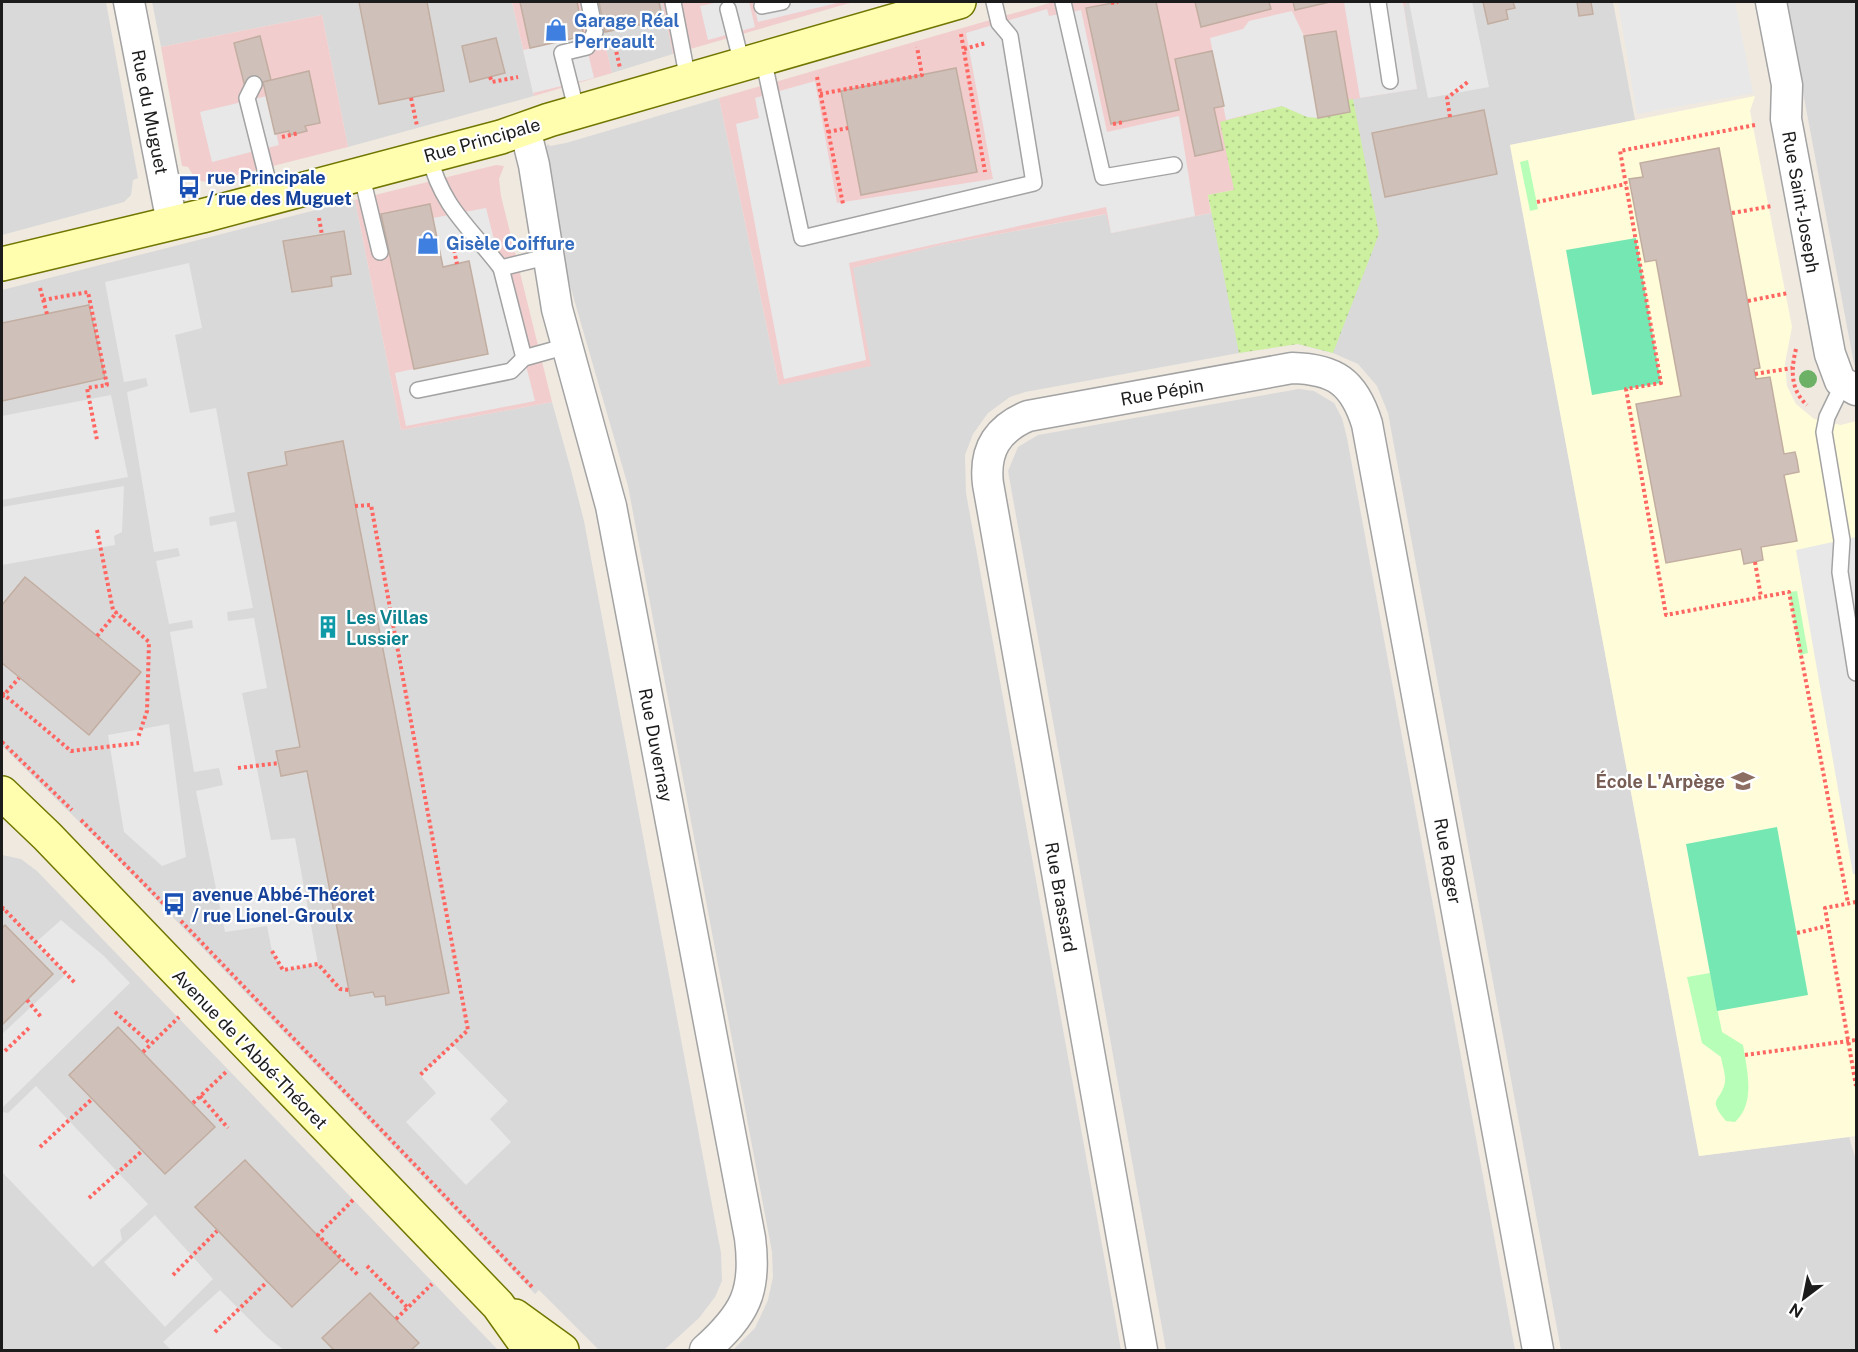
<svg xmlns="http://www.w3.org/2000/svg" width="1858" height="1352" viewBox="0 0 1858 1352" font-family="'Public Sans',sans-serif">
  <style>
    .residential { fill: #dad9d9 }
    .commercial { fill: #f2cdce }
    .education { fill: #fffcd9 }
    .grass { fill: url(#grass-dots) }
    .park { fill: #b7ffb8 }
    .pitch { fill: #75e7b3 }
    .parking { fill: #e8e8e8 }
    .building { fill: #cfc1b9; stroke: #c2ada1; stroke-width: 1.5 }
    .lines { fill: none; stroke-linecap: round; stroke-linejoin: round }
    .lane-casing { stroke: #a3a3a3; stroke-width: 18 }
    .street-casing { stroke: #a3a3a3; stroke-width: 33 }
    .secondary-casing { stroke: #717600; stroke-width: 36 }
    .path { stroke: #ff6661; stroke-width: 4; stroke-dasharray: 3 3; stroke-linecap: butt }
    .lane { stroke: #fff; stroke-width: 15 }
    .street { stroke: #fff; stroke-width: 30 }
    .secondary { stroke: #fffdae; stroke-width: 33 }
    .tree { fill: #6cb166 }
    .labels { text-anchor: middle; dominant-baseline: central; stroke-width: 4.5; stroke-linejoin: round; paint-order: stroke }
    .shop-label { font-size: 18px; font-weight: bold; fill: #366cbe; stroke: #fff; text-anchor: start }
    .street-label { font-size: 18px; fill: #1c1c1c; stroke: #fff }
    .transit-label { font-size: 18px; font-weight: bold; fill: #164399; stroke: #fff; text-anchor: start }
    .culture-label { font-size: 18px; font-weight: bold; fill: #0d838f; stroke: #fff; text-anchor: start }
    .education-label { font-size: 18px; font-weight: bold; fill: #785e54; stroke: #fff; text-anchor: end }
  </style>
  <defs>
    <pattern id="grass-dots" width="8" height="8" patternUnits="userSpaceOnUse" patternTransform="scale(1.5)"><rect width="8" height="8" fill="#ccefa0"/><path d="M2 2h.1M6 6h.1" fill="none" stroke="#afcc89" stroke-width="1.8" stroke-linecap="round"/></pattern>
  </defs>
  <rect width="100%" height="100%" fill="#efe9e0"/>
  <!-- residential -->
  <g class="residential">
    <polygon points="2,2 106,2 138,178 133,180 131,195 124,202 2,235"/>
    <polygon points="152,2 512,2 534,96 348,147 322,15 161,47"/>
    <polygon points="595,2 662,2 673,54 612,73"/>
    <polygon points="1407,2 1613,2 1635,120 1510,145 1699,1156 1849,1137 1856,1160 1856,1350 1561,1350 1388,413 1377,386 1358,364 1333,353 1298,344 1283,345 1025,392 1010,397 988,413 973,434 965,455 966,493 1121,1350 733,1350 755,1328 768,1300 773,1277 772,1252 628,486 567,275 544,153 546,147 548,144 550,146 566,143 719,98 779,385 852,268 940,245 1107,214 1112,233 1211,213 1347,100"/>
    <polygon points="1786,2 1856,2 1856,368 1854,364"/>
    <polygon points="355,200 401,430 552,402 571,470 584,521 721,1253 722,1281 715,1297 699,1318 664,1350 599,1350 539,1290 535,1294 112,854 2,746 2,290"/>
    <polygon points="1299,389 1314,391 1334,403 1342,418 1347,438 1515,1350 1166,1350 1008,471 1018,447 1038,435"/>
    <polygon points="2,855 21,859 37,871 498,1350 2,1350"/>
  </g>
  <!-- commercial -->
  <g class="commercial">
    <polygon points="512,2 595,2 612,73 534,96"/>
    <polygon points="662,2 853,2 673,54"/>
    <polygon points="1053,2 1407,2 1404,7 1417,89 1348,100 1350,112 1340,114 1234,190 1208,195 1211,213 1111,233 1106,214 940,245 853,268 871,366 779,385 719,98"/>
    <polygon points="322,15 348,147 210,182 201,181 193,175 188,167 182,166 161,47"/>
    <polygon points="496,165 504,166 499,179 501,196 552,402 401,430 355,200"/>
  </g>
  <!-- education -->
  <polygon class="education" points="1755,96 1750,111 1792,327 1785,363 1787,386 1796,404 1814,419 1841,425 1856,421 1856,1136 1699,1156 1510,145"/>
  <!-- grass -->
  <polygon class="grass" points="1353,99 1379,234 1333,353 1298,344 1239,353 1208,195 1234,190 1220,122 1282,106 1318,118 1349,112 1347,100"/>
  <!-- park -->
  <g class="park">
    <polygon points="1528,160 1538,209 1530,211 1520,162"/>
    <polygon points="1797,591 1808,653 1800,655 1789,592"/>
    <path d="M1710,973l12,59 21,13c4,25 13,58 -8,77l-9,-1c-20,-24 -5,-18 -1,-39 1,-7 -3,-18 -4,-25l-19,-14 -15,-66z"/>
  </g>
  <!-- pitch -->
  <g class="pitch">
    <polygon points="1636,238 1661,383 1592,395 1566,250"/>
    <polygon points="1777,827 1808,995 1717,1011 1686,844"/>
  </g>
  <!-- parking -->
  <g class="parking">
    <polygon points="719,2 749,2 755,27 708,40 700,6"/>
    <polygon points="753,2 837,2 837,3 758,22"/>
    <polygon points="1344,2 1403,2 1417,89 1360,98"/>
    <polygon points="1409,2 1472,2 1489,87 1428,98"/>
    <polygon points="1618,2 1735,2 1753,93 1637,114"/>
    <polygon points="1047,9 1049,16 1081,10 1107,132 1179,116 1195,216 1111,233 1106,207 849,263 866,360 784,379 736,124 759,118 755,98 815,81 837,203 993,179 966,33"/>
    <polygon points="1292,11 1304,36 1318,118 1307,117 1282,106 1226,120 1210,38 1243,29 1249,21"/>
    <polygon points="584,36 594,78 533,93 523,50"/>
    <polygon points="267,96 279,145 212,162 200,112"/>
    <polygon points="486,208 535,401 406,426 395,373 488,353 469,261 443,267 433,218"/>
    <polygon points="189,263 202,328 175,335 190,413 216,408 235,512 209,517 210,526 236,521 253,608 227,612 228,621 254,618 267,688 242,693 271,840 295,838 318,964 283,970 272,951 267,926 225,932 196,791 223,785 219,768 194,772 170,632 193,628 192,620 169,624 156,561 180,556 178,548 154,552 127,392 148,386 146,378 124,382 105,282"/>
    <polygon points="111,395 128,477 2,500 2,416"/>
    <polygon points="124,486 122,532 114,536 115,545 2,565 2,507"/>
    <polygon points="1856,537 1856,874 1853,874 1796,550"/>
    <polygon points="169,724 186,857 162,866 124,832 108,735"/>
    <polygon points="61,920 104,956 130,983 2,1108 2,1034 66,974 35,943"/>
    <polygon points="453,1045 508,1101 490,1119 511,1142 466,1185 406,1122 436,1093 420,1075"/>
    <polygon points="36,1086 148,1204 120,1230 122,1240 93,1267 2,1172 2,1112 8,1113"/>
    <polygon points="155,1215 213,1279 165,1327 104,1262"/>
    <polygon points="220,1290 267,1337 284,1350 171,1350 163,1342"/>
  </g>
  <!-- building -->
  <g class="building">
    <polygon points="359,2 427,2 444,91 379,104"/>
    <polygon points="520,2 577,2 584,36 530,48"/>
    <polygon points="599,2 659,2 663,20 605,32"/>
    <polygon points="1118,2 1156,2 1179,110 1111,124 1086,8"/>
    <polygon points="1195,2 1269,2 1271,9 1201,27"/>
    <polygon points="1293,2 1330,2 1295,10"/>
    <polygon points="1483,2 1513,2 1515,8 1506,10 1508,19 1488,24"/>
    <polygon points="1577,2 1595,2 1591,2 1593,14 1579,16"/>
    <polygon points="1336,31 1350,112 1318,118 1304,36"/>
    <polygon points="260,36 271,80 245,87 234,43"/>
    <polygon points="496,38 505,73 470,82 462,46"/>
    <polygon points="1212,51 1224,106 1214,108 1223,150 1195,156 1175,59"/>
    <polygon points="956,68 977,172 861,195 841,91"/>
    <polygon points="309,71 320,123 305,126 307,131 299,133 290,135 289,131 275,134 263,82"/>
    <polygon points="1484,110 1497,174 1385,197 1372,133"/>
    <polygon points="1719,148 1760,368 1754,369 1756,379 1770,377 1784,454 1795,452 1797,460 1799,472 1784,475 1797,541 1761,547 1763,560 1744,564 1741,549 1666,563 1636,404 1681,396 1656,260 1645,262 1629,179 1643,177 1640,163"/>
    <polygon points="430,204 443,267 469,261 488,354 414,369 381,214"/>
    <polygon points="344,231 351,274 331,277 332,286 292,292 283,241"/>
    <polygon points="89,305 105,378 2,401 2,323"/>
    <polygon points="343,441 449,993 386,1005 385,996 375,997 373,992 350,996 307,771 281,776 276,751 300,747 248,473 287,465 285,452"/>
    <polygon points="25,577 141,672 89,735 2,663 2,605"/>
    <polygon points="5,925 53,974 2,1025 2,928"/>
    <polygon points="118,1027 215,1127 165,1174 69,1075"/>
    <polygon points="245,1160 341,1260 292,1307 195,1207"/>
    <polygon points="370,1293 419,1343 411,1350 334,1350 322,1338"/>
  </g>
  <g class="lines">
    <!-- lane casing -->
    <g class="lane-casing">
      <g id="lane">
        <polyline points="673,2 688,80"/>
        <polyline points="1063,2 1103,177 1174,165"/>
        <polyline points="1378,2 1390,81"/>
        <polyline points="762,6 782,2"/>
        <polyline points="728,9 742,64"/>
        <polyline points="763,58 802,238 1034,183 1010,36 999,23 994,2"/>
        <polyline points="254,84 247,98 272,197"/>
        <polyline points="577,112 562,53 587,47 595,32 589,2"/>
        <path d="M429,155c13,53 41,72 72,113"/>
        <polyline points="361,173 380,252"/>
        <polyline points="524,358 501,268 550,256"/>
        <polyline points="1843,384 1827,417 1824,432 1842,540 1840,572 1856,673"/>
        <polyline points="418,390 511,371 524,358 567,346"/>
      </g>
    </g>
    <!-- street casing -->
    <g class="street-casing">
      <g id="street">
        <polyline points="129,2 172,223"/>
        <polyline points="1771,2 1787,85 1786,119 1830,354 1840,381 1856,390"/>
        <path d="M525,129l9,36 23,144 54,197 139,732c7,54 -5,76 -45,112"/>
        <path d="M1142,1350l-154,-866c-4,-33 9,-55 40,-68l264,-48c43,1 62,14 75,56l171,926"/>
      </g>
    </g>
    <!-- secondary casing -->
    <g class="secondary-casing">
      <g id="secondary">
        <polyline points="2,264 202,216 501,137 549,120 959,2"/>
        <polyline points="2,793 47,836 498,1305 530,1350"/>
        <polyline points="515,1316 562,1350"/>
      </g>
    </g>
    <!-- path -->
    <g class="path">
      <polyline points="1111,3 1118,2"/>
      <polyline points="961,34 985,172"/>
      <polyline points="615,46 620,68"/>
      <polyline points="964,49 986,43"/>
      <polyline points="490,77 492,82 518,77"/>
      <polyline points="817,77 843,204"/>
      <polyline points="820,94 922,75 917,47"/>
      <polyline points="411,98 417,126"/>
      <polyline points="1450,117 1447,98 1469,81"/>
      <polyline points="1113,124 1124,122"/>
      <polyline points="1755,125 1620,151 1661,383 1626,389 1666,615 1789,592 1848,903"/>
      <polyline points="828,132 848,128"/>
      <polyline points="282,137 299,133"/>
      <polyline points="1537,202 1626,184"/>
      <polyline points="1732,213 1772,206"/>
      <polyline points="319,218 322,235"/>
      <polyline points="454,250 457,264"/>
      <polyline points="40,288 47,314"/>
      <polyline points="43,300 88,292 107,385 87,388 97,440"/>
      <polyline points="1748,301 1788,293"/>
      <path d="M1796,349c-5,20 -6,41 11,56"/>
      <polyline points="1755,374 1792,368"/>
      <polyline points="355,506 371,505 468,1030 420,1075"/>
      <polyline points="97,530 113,610 149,642 147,711 138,738"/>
      <polyline points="1755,562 1761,597"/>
      <polyline points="97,636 117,612"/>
      <polyline points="2,693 71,751 139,743"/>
      <polyline points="2,697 19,678"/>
      <polyline points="2,742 72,810"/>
      <polyline points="238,768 279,763"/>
      <polyline points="81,820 165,905"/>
      <polyline points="1856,902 1825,908 1856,1086"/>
      <polyline points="2,910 3,908 76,984"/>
      <polyline points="181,921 533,1288"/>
      <polyline points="1797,933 1827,926"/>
      <polyline points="272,951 283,970 318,964 340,989 349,990"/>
      <polyline points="27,1000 41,1017"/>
      <polyline points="115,1012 151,1044"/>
      <polyline points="5,1051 29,1028"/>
      <polyline points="143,1052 179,1017"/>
      <polyline points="1745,1055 1856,1040"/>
      <polyline points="200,1096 228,1128"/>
      <polyline points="193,1103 227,1071"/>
      <polyline points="40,1147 92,1099"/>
      <polyline points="89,1198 142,1151"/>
      <polyline points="353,1200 318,1235 358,1275"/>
      <polyline points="367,1266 408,1308"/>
      <polyline points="173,1275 217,1231"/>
      <polyline points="396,1319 432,1284"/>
      <polyline points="215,1332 267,1282"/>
    </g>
    <!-- lane -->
    <use href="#lane" class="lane"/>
    <!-- street -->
    <use href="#street" class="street"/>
    <!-- secondary -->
    <use href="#secondary" class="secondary"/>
  </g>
  <!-- trees -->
  <circle class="tree" cx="1808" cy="379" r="9"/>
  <!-- icons -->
  <defs>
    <g id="shop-bare" transform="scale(1.8)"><path d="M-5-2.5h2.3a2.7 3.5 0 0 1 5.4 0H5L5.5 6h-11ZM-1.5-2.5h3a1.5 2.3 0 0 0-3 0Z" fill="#3f7fe0" stroke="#fff" stroke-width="2.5" paint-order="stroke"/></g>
    <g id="bus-bare" transform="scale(1.8)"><path d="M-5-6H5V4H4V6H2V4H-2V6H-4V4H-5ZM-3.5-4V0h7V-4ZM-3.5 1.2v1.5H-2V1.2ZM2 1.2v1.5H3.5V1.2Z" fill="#1a4fb4" stroke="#fff" stroke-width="2.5" paint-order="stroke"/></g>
    <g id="building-bare" transform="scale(1.8)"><path d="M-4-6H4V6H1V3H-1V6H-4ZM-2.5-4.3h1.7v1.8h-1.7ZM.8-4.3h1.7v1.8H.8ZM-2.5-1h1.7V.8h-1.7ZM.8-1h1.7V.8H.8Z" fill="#0f9aa8" stroke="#fff" stroke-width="2.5" paint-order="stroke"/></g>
    <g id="school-bare" transform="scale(1.8)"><path d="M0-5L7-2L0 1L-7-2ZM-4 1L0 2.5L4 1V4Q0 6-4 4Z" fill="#8d6e63" stroke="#fff" stroke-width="2.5" paint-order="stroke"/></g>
  </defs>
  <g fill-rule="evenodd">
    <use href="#shop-bare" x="556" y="30"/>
    <use href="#bus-bare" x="189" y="187"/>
    <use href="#shop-bare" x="428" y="243"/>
    <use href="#building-bare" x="328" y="627"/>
    <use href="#school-bare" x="1743" y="781"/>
    <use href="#bus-bare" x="174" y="904"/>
  </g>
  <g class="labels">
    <!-- shop labels -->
    <g class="shop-label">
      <text x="574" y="20">Garage Réal<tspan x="574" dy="21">Perreault</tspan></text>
      <text x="446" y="243">Gisèle Coiffure</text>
    </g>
    <!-- street labels -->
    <g class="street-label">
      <text transform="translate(150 112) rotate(79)">Rue du Muguet</text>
      <text transform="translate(482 140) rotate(-16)">Rue Principale</text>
      <text transform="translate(1801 202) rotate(80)">Rue Saint-Joseph</text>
      <text transform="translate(1162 392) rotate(-10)">Rue Pépin</text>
      <text transform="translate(656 745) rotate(79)">Rue Duvernay</text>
      <text transform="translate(1448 861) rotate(80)">Rue Roger</text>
      <text transform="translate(1061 897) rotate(80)">Rue Brassard</text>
      <text transform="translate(250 1049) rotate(46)">Avenue de l'Abbé-Théoret</text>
    </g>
    <!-- transit labels -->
    <g class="transit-label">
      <text x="207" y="177">rue Principale<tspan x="207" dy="21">/ rue des Muguet</tspan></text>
      <text x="192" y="894">avenue Abbé-Théoret<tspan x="192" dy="21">/ rue Lionel-Groulx</tspan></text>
    </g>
    <!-- culture labels -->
    <g class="culture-label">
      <text x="346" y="617">Les Villas<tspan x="346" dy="21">Lussier</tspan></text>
    </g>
    <!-- education labels -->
    <g class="education-label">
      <text x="1725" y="781">École L'Arpège</text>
    </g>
  </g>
  <!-- border -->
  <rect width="1858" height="1352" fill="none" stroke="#1c1c1c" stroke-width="6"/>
  <!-- north arrow -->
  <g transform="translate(1804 1298) rotate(212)" stroke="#ffffff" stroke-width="4.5" paint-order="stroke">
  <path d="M0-4.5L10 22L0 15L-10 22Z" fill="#1c1c1c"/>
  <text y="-9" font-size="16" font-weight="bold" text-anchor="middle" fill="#1c1c1c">N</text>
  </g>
</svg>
